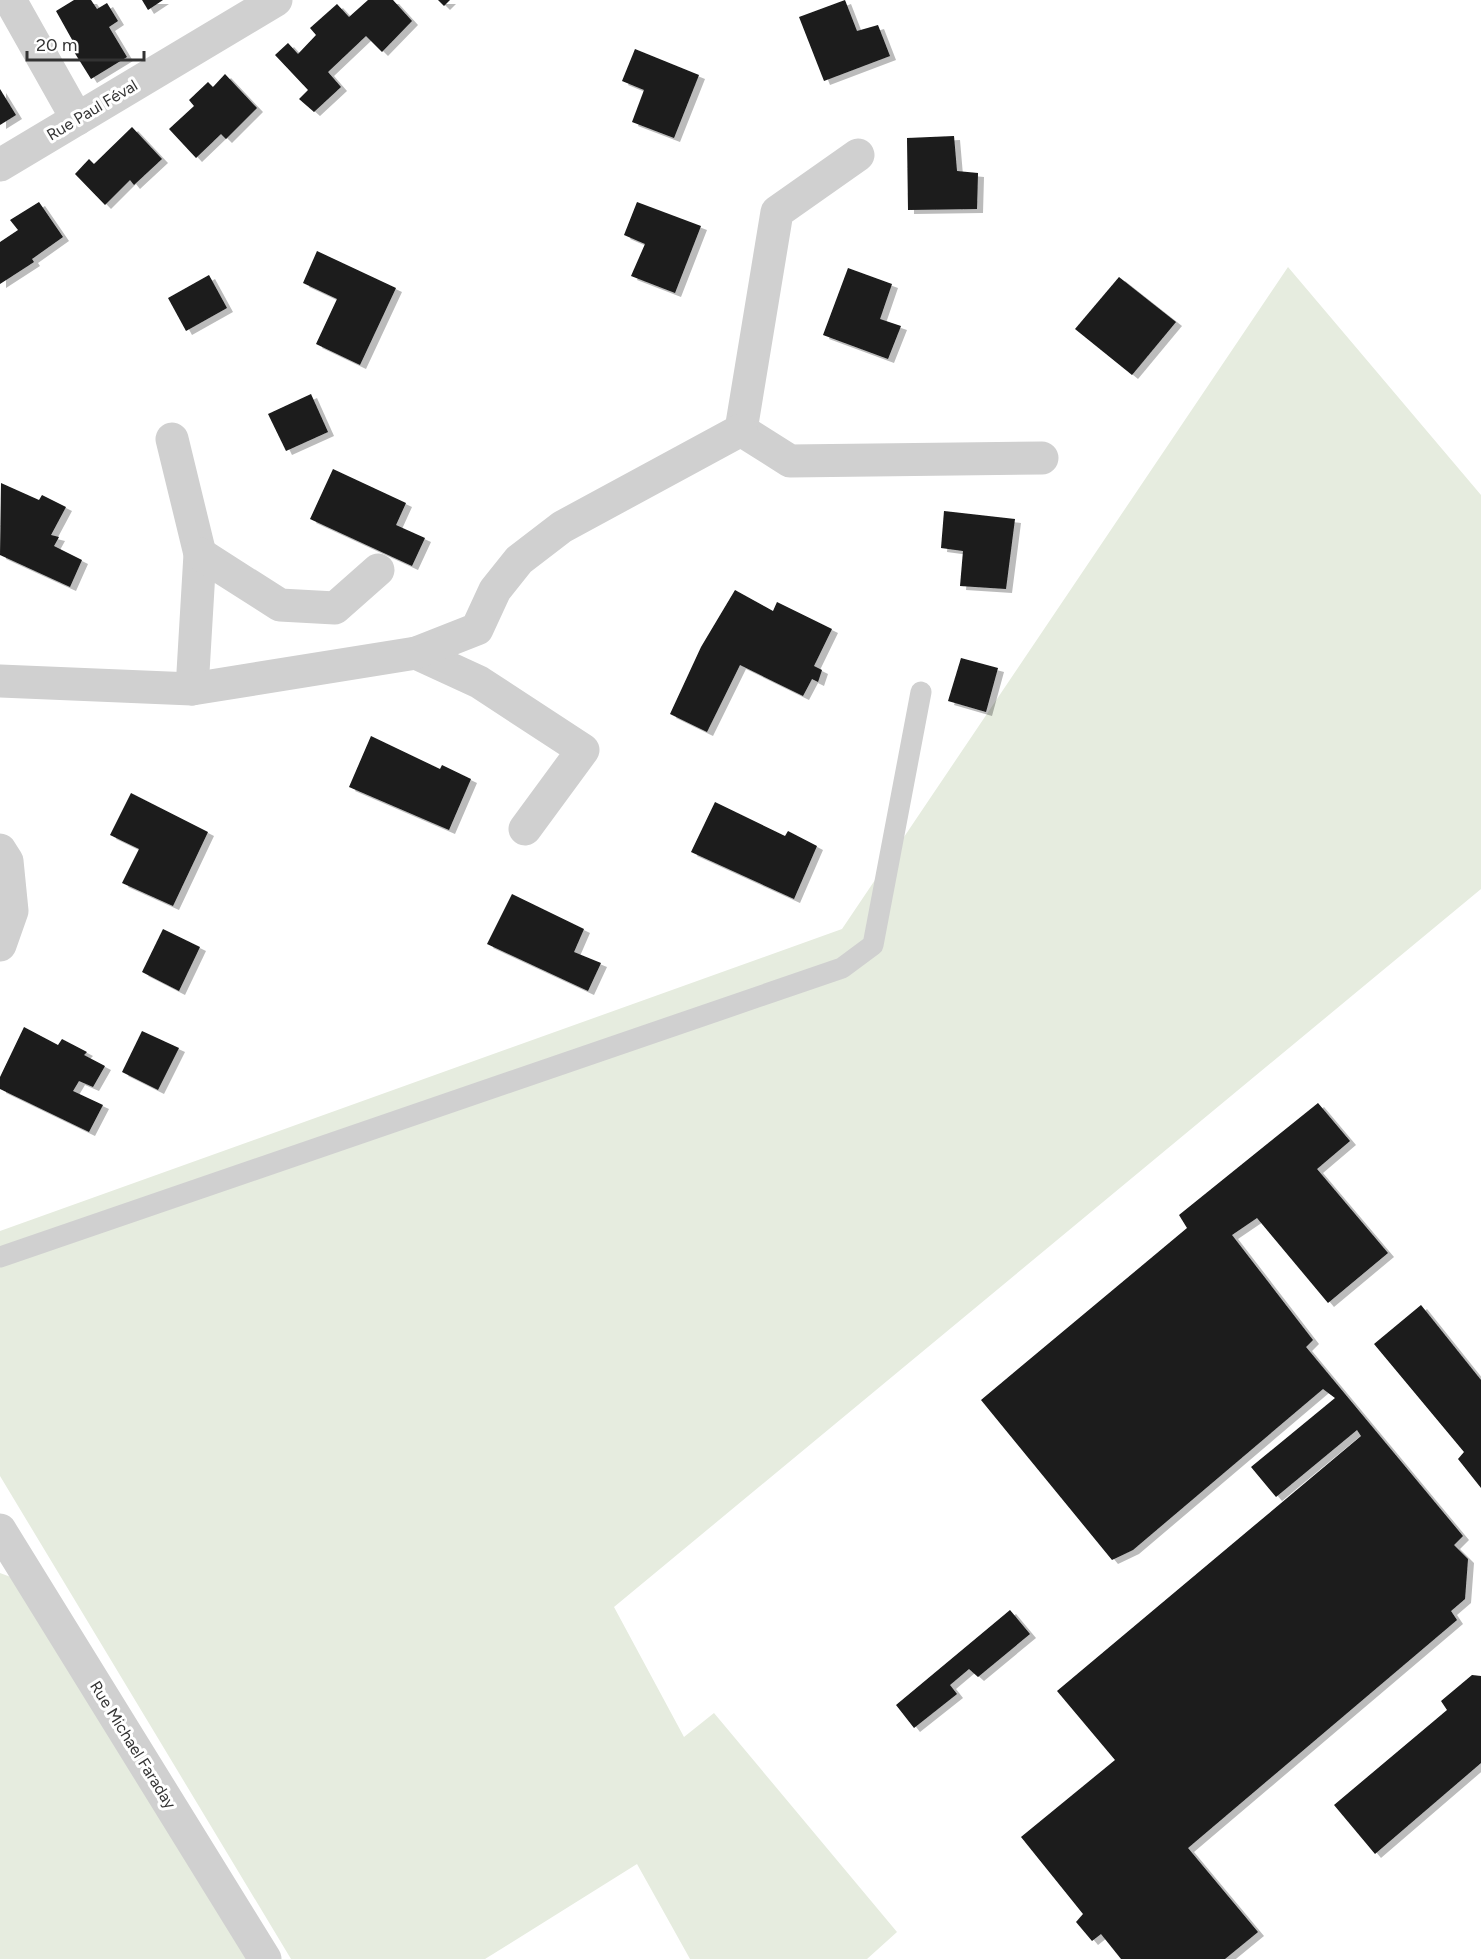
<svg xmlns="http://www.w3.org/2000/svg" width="1481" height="1959" viewBox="0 0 1481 1959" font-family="Figtree,sans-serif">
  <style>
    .green { fill: #e6ecdf }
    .building { fill: #1a1a1a; filter: url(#shadow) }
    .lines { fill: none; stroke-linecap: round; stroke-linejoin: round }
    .service { stroke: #d0d0d0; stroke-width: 21 }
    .minor { stroke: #d0d0d0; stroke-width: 33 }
    .labels { text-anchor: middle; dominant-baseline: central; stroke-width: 6; stroke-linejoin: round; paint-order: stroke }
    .street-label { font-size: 16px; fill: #333; stroke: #fff }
  </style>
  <defs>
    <filter id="shadow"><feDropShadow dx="6" dy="4" stdDeviation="0" flood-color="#0004"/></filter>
  </defs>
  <rect width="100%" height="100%" fill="#fff"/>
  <!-- green -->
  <g class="green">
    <polygon points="1288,267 1481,495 1481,889 614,1607 684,1737 714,1713 897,1932 867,1959 690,1959 637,1864 485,1959 291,1959 0,1476 0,1231 842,929"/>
    <polygon points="0,1573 16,1579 248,1959 0,1959"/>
  </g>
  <!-- building -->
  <g class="building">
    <polygon points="74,0 91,0 97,9 107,3 118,21 109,27 127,57 91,79 71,47 75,45 56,11"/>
    <polygon points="142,0 163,0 148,10"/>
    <polygon points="368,0 393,0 412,21 382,52 366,36 328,72 341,87 314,112 299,99 308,90 275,55 288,43 298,54 316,35 310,28 337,4 349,17"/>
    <polygon points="438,0 450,0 444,6"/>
    <polygon points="845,0 857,31 878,25 890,56 824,81 799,17"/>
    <polygon points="635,49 699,75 674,138 632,122 644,90 622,81"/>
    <polygon points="225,74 257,108 226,139 221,134 196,158 169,129 194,106 189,100 208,82 213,87"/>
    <polygon points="0,89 16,115 0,125"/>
    <polygon points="132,127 162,159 134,185 130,180 105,205 75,174 89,159 94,164"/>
    <polygon points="954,136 957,171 978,173 977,209 908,210 907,138"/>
    <polygon points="39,202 63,237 32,259 34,262 0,284 0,242 18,230 10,220"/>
    <polygon points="637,202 701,226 675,293 631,276 645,244 624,235"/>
    <polygon points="317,251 396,288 360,365 316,344 337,299 303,283"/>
    <polygon points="848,268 892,284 880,319 901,326 888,359 823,335"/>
    <polygon points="209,275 227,308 186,331 168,298"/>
    <polygon points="1119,277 1176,322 1132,375 1075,329"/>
    <polygon points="311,394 328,432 286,451 268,414"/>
    <polygon points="333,469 406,503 396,525 425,538 412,566 310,519"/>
    <polygon points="1,483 39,500 42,495 66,507 51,535 59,537 54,546 82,560 70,587 0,555"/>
    <polygon points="944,511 1015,519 1006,589 960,586 963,551 941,548"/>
    <polygon points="735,590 773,611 777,602 832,629 814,666 822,670 818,682 812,679 803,696 740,665 707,732 670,714 701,647"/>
    <polygon points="961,658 998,668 986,712 948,701"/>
    <polygon points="371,736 440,769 442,765 471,779 449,830 349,787"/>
    <polygon points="131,793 208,832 173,906 122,883 139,849 110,835"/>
    <polygon points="715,802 785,836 788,831 817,846 794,899 691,852"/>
    <polygon points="512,894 584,929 574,952 601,963 588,991 487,944"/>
    <polygon points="163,929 200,947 179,991 142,972"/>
    <polygon points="24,1027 58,1045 62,1039 87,1052 84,1055 105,1066 93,1087 79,1081 73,1091 103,1105 89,1132 0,1089 0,1077"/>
    <polygon points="142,1031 179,1048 158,1090 122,1072"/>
    <polygon points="1318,1103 1350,1141 1317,1169 1388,1253 1328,1303 1257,1218 1232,1235 1313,1340 1306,1347 1463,1536 1454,1545 1468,1559 1465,1599 1451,1611 1457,1620 1188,1848 1258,1932 1225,1959 1121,1959 1101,1934 1092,1941 1076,1922 1083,1914 1021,1837 1115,1760 1057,1691 1361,1436 1357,1430 1276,1497 1251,1467 1335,1398 1323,1389 1133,1550 1112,1560 981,1400 1187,1228 1179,1215"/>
    <polygon points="1421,1305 1481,1380 1481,1488 1458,1459 1464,1452 1374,1344"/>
    <polygon points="1010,1610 1030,1634 978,1677 969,1669 950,1685 957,1694 914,1728 896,1705"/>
    <polygon points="1472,1675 1481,1676 1481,1763 1375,1854 1334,1805 1447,1710 1441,1701"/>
  </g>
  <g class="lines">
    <!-- service -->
    <polyline class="service" points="0,1257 842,968 873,945 921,692"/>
    <!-- minor -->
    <g class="minor">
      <polyline points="10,0 77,119"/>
      <polyline points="0,165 276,0"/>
      <polyline points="741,430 777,212 858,155"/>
      <polyline points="741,430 790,461 1042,458"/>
      <polyline points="172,439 200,554 192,689"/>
      <polyline points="200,554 280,605 335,608 378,570"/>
      <polyline points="416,653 479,682 583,750 525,829"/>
      <polyline points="0,681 192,689 416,653 477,629 495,590 519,560 562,527 741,430"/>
      <polyline points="0,850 7,861 12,911 0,945"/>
      <polyline points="0,1530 265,1959"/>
    </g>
  </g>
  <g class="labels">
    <!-- street labels -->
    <g class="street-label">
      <text transform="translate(92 110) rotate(-31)">Rue Paul Féval</text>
      <text transform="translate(133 1745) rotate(58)">Rue Michael Faraday</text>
    </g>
  </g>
  <!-- scale -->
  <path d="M27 51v9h117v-9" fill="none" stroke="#333333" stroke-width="3"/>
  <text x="36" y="51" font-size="18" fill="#333333" stroke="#ffffff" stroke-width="4.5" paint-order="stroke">20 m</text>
</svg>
